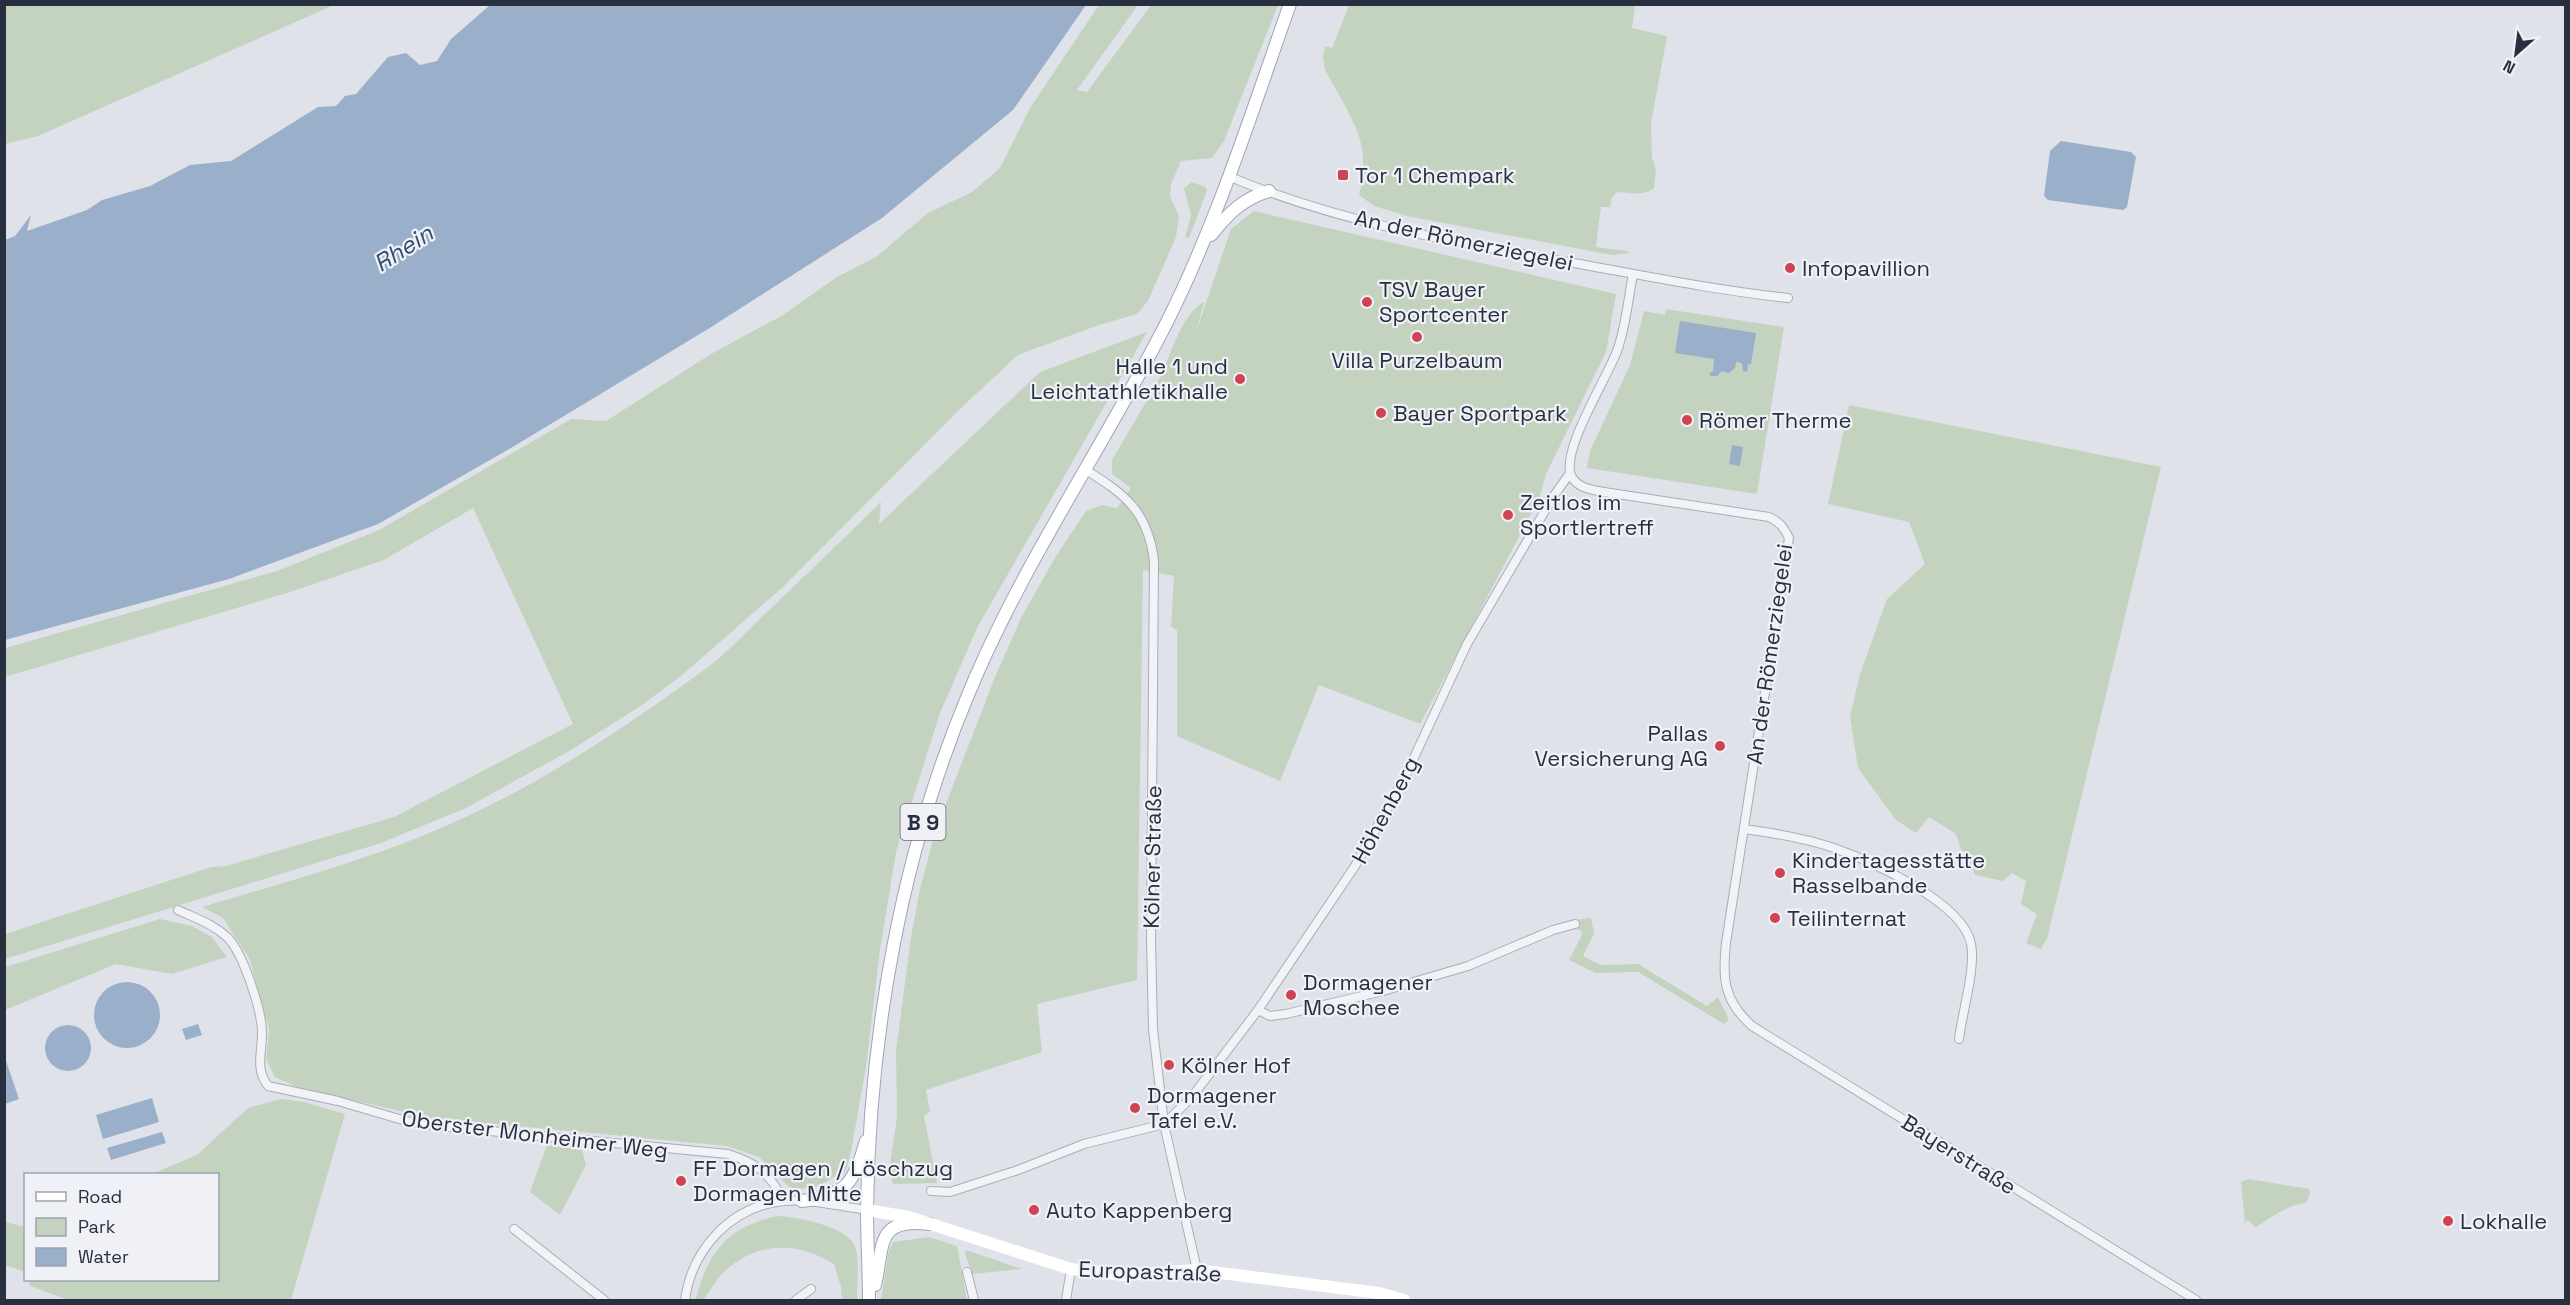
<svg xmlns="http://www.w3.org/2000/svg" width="2570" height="1305" viewBox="0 0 2570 1305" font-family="'Space Grotesk',sans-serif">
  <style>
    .green { fill: #c4d3c0 }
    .water { fill: #9aafc9 }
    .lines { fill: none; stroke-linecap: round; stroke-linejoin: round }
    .street-casing { stroke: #a8adb6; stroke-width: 10 }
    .primary-casing { stroke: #9ea6b4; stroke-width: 14 }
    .street { stroke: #f2f3f7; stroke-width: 8 }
    .secondary { stroke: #fff; stroke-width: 12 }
    .primary { stroke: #fff; stroke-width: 12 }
    .poi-dot { fill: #cf4352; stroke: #eff1f6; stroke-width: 2 }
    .labels { text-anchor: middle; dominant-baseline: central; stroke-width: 4.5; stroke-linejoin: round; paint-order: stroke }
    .shield { fill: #eff1f6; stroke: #646a77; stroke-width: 1.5 }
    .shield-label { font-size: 21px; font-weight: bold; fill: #283040 }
    .poi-label { font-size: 22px; fill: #283040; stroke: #eff1f6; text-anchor: start }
    .street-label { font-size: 22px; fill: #283040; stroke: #eff1f6 }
    .water-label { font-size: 24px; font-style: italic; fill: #324c74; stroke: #eff1f6 }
  </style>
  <rect width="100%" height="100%" fill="#dfe3e9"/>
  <!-- green -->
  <g class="green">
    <polygon points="4,5 5,4 334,5 38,136 5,144"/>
    <polygon points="1099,5 1138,5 1077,90 1087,92 1151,5 1278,5 1224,141 1212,158 1181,161 1171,184 1170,196 1179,216 1176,237 1148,301 1137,314 1099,325 1018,355 961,408 783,587 681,676 642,705 571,750 466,808 381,843 5,959 5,934 211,867 226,866 394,817 573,724 473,508 384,560 287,593 5,677 5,648 277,571 379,530 571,419 606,421 711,354 783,315 837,277 876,257 928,213 972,192 1000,168 1030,108"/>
    <path d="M1349,5h286l-3,23 35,8 -16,87 1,36c6,8 3,19 2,29 -10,8 -24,5 -36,4l-6,5 -2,10h-9l-5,40 31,4 3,2 -18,2 -205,-39 -33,-10 -15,-11 5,-19 -3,-1c11,-33 -21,-76 -36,-105l-2,-13 2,-11 7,2z"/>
    <polygon points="1192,182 1205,187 1207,191 1189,238 1185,237 1191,216 1184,188"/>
    <path d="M1254,211l362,83 -10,58 -60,122 -7,25 -119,225 -101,-39 -39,96 -103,-45v-106l-6,-3 3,-51 -31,-6 -6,410 -100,24 5,48 -116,38 4,21 -6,5 13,67 -44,1 -4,-13 8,-54 -1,-66 15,-114 9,-48 15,-57 60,-155 27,-61 34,-60 30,-45 16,-6 15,3 14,-20 -19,-14v-14c15,-26 31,-52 46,-79 12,-22 23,-68 46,-79l-8,30 35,-103z"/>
    <polygon points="1666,309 1784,327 1757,494 1587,468 1590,451 1630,365 1644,311 1665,315"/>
    <path d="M1147,332l-170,296 -37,85 -44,139 -16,98 -14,117 -15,85 -4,16 -4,6c-10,2 -14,7 -23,11 -9,5 -20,3 -30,3l-31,-31 -32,-11 -296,-28 -132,-30 -24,-11 -9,-18 3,-30 -20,-71 -26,-40 -21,-11c90,-27 185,-52 270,-93 81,-38 156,-89 228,-141 24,-17 45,-40 67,-61 38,-36 76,-73 114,-110l-2,22 161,-152z"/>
    <polygon points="1849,405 2161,467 2047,939 2041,949 2026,943 2037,914 2021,904 2026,881 2012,873 2003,881 1975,875 1970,863 1973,855 1961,850 1956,834 1929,817 1916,833 1896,820 1858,768 1850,717 1860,674 1887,599 1925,564 1909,522 1828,504"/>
    <polygon points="1591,918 1594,934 1583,956 1601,965 1638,964 1707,1006 1718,997 1729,1020 1724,1024 1638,972 1595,973 1569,960 1582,935 1581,931 1576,928 1575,920"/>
    <polygon points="160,919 192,926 212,937 227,957 172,974 116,964 5,1010 5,967"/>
    <polygon points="281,1099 304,1102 345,1114 291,1300 68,1300 30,1286 29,1280 218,1280 218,1174 152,1174 197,1155 248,1108"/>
    <polygon points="547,1145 582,1150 586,1165 560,1215 530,1192"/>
    <path d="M2248,1179l61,10 1,6 -4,8c-19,2 -34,14 -50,24l-9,-7 -2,4 -4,-42z"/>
    <path d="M777,1216c20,1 73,10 79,33 3,15 1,35 1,51h-15l-1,-13 -7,-23c-36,-22 -75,-23 -108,6 -9,8 -16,21 -23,30h-8c15,-49 30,-72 82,-84z"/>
    <polygon points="5,1222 25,1227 25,1272 5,1265"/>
    <polygon points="929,1237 957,1246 967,1300 910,1299 909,1300 881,1300 888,1254 893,1242"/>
    <polygon points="966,1250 1022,1269 972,1274 965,1253"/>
  </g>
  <!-- water -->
  <g class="water">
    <polygon points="490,5 1086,5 1013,110 882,218 708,329 516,445 378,524 229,579 5,640 5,240 15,236 31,215 27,231 87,210 102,200 150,186 190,165 231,161 318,107 336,106 345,96 356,94 388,57 406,53 420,65 437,61 451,39"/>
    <polygon points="2061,141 2131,152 2136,157 2127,207 2123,210 2048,200 2044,196 2050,151"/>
    <polygon points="1680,321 1756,333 1751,364 1748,364 1747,372 1743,371 1742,363 1736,362 1735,368 1729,373 1722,371 1717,376 1711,376 1709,374 1713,371 1714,359 1675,353"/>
    <polygon points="1732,445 1743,447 1740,466 1729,464"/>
    <circle cx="127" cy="1015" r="33"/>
    <polygon points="198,1024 202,1035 186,1040 182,1029"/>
    <circle cx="68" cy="1048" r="23"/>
    <polygon points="4,1055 19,1099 5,1104 4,1104"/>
    <polygon points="152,1098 159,1122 103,1139 96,1115"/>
    <polygon points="162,1132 166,1143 111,1160 107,1148"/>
  </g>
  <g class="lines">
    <!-- street casing -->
    <g class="street-casing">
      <g id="street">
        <path d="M1228,176c109,46 224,66 340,86 73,13 146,28 220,36"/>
        <path d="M1633,274c-5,25 -7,53 -16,77 -11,29 -52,93 -47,121 3,15 21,18 34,20l165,25c11,5 15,11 20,21l-63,405c-4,36 -2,58 26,83l444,274"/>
        <path d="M1084,469c41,25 64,42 70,92l-3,378 2,90 11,95 33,146"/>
        <path d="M1744,829c30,4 61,9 90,19 37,13 130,55 137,96 5,24 -9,69 -12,95"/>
        <path d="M178,910c17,8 35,14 49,27 16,15 35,74 35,96 0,20 -7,36 6,53l70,15 68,20 33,5 289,28c31,10 41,19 56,47"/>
        <polyline points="1258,1010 1270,1016 1286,1014 1383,991 1468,966 1553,930 1575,924"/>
        <polyline points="931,1191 950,1192 1018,1170 1084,1144 1164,1124 1191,1098 1258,1010 1355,866 1404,779 1467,644 1553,497 1570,473"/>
        <polyline points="514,1229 604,1300"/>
        <polyline points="967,1272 974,1300"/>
        <path d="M685,1300c7,-51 46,-94 99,-99 27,-3 57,6 83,9"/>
        <polyline points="796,1300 811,1289"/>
        <polyline points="1066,1300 1071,1269"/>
      </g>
    </g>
    <!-- primary casing -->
    <g class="primary-casing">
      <g id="primary">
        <path d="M1211,235c17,-21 31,-36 58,-44"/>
        <path d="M802,1201c44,-5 52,-18 64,-60"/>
        <path d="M875,1285c9,-38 0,-68 54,-61"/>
        <path d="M869,1300c0,-30 -2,-60 -2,-90 2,-173 34,-355 101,-515 54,-131 135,-247 199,-373 51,-102 85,-211 123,-318"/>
      </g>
    </g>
    <!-- street -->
    <use href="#street" class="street"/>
    <!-- secondary -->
    <polyline class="secondary" points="867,1210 909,1217 1071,1269 1123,1275 1197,1270 1379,1293 1404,1300"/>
    <!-- primary -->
    <use href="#primary" class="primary"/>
  </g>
  <!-- markers -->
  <g class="poi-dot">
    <rect x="1337" y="169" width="12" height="12" rx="3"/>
    <circle cx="1790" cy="268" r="6"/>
    <circle cx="1367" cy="302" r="6"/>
    <circle cx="1417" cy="337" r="6"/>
    <circle cx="1240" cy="379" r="6"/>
    <circle cx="1381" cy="413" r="6"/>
    <circle cx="1687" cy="420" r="6"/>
    <circle cx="1508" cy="515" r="6"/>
    <circle cx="1720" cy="746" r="6"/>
    <circle cx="1780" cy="873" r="6"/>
    <circle cx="1775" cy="918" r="6"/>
    <circle cx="1291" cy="995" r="6"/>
    <circle cx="1169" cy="1065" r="6"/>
    <circle cx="1135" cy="1108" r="6"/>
    <circle cx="681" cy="1181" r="6"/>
    <circle cx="1034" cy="1210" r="6"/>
    <circle cx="2448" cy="1221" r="6"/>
  </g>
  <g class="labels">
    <!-- shield labels -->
    <rect class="shield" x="900.5" y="804" width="45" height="36" rx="4.5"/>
    <g class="shield-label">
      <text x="923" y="822">B 9</text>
    </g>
    <!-- poi labels -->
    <g class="poi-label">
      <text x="1355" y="175">Tor 1 Chempark</text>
      <text x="1802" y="268">Infopavillion</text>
      <text x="1379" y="289">TSV Bayer<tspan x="1379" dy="25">Sportcenter</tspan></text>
      <text x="1417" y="360" text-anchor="middle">Villa Purzelbaum</text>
      <text x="1228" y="366" text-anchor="end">Halle 1 und<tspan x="1228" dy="25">Leichtathletikhalle</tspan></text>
      <text x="1393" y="413">Bayer Sportpark</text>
      <text x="1699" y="420">Römer Therme</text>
      <text x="1520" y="502">Zeitlos im<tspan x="1520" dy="25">Sportlertreff</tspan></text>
      <text x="1708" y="733" text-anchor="end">Pallas<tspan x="1708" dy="25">Versicherung AG</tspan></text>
      <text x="1792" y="860">Kindertagesstätte<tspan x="1792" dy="25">Rasselbande</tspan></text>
      <text x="1787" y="918">Teilinternat</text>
      <text x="1303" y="982">Dormagener<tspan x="1303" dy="25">Moschee</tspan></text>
      <text x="1181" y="1065">Kölner Hof</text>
      <text x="1147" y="1095">Dormagener<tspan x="1147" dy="25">Tafel e.V.</tspan></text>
      <text x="693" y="1168">FF Dormagen / Löschzug<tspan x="693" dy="25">Dormagen Mitte</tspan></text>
      <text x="1046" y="1210">Auto Kappenberg</text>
      <text x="2460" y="1221">Lokhalle</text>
    </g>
    <!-- street labels -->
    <g class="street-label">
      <text transform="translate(1464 240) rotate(12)">An der Römerziegelei</text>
      <text transform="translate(1769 654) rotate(-82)">An der Römerziegelei</text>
      <text transform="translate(1385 810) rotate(-62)">Höhenberg</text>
      <text transform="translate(1152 857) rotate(-89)">Kölner Straße</text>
      <text transform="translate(535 1134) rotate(7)">Oberster Monheimer Weg</text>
      <text transform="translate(1959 1154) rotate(32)">Bayerstraße</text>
      <text transform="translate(1150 1271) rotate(2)">Europastraße</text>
    </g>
    <!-- water labels -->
    <g class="water-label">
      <text transform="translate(403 248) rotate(-33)">Rhein</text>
    </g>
  </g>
  <!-- border -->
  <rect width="2570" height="1305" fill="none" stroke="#283040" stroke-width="12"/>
  <!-- legend -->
  <rect x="24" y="1173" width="195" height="108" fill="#eff1f6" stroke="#9fa4ad" stroke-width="1.5"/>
  <rect x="36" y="1192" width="30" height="9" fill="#ffffff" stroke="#9fa4ad" stroke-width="1.5"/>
  <text x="78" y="1203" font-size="18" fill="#283040">Road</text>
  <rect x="36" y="1218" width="30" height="18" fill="#c4d3c0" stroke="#9fa4ad" stroke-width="1.5"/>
  <text x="78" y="1233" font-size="18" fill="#283040">Park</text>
  <rect x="36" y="1248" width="30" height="18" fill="#9aafc9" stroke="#9fa4ad" stroke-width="1.5"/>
  <text x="78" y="1263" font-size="18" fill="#283040">Water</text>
  <!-- north arrow -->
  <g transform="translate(2516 54) rotate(208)" stroke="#eff1f6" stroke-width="4.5" paint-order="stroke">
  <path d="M0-4.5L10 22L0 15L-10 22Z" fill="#283040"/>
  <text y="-9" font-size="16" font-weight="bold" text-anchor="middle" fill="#283040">N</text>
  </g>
</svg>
